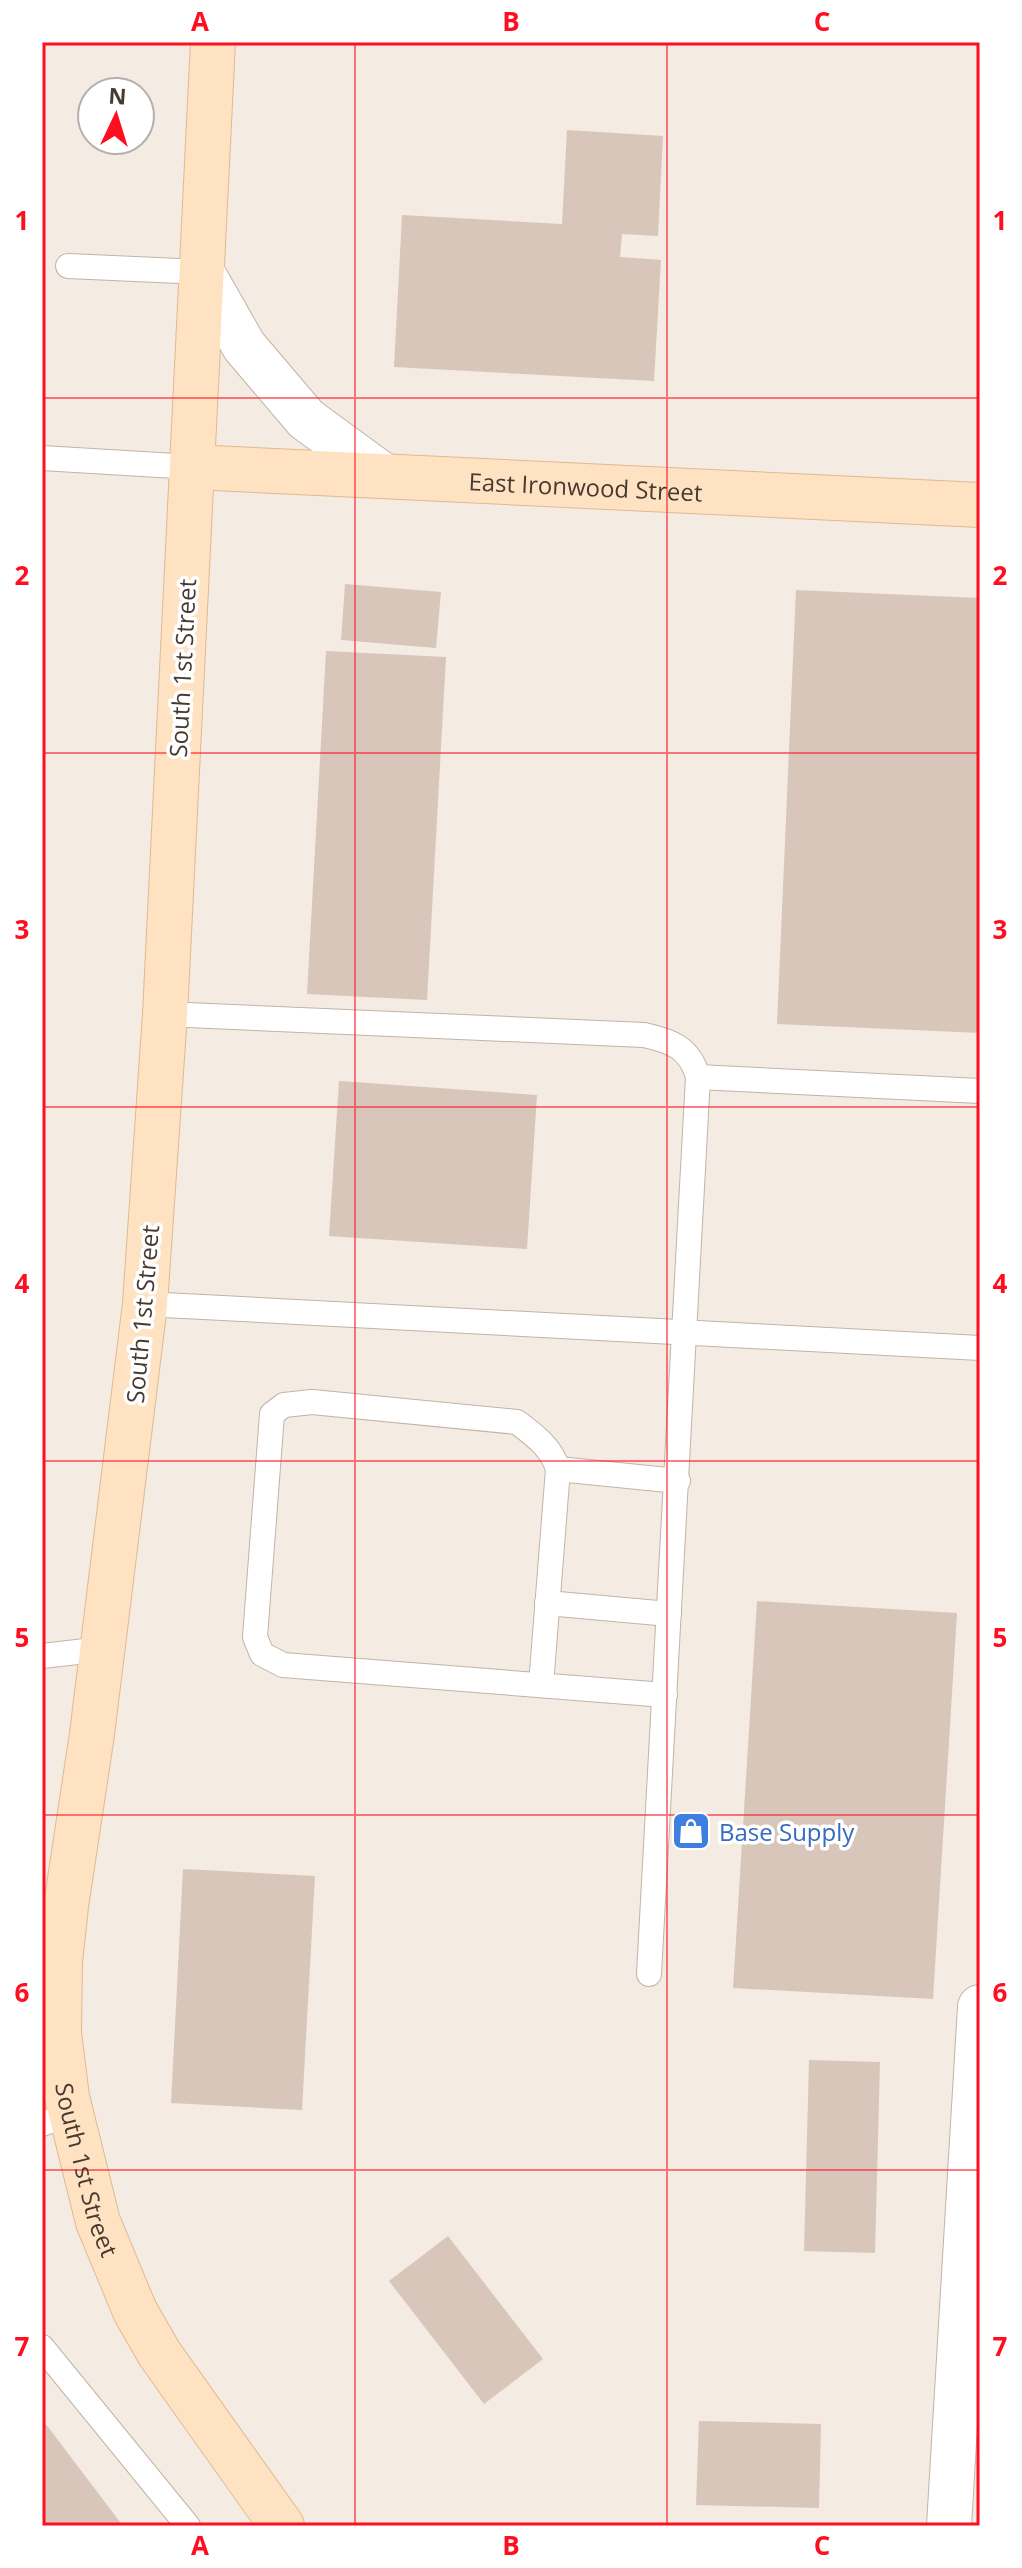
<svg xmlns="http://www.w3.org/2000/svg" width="1022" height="2568" viewBox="0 0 1022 2568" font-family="'Open Sans',sans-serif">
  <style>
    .building { fill: #d9c6ba }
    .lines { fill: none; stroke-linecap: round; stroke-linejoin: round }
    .lane-casing { stroke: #c3b3a7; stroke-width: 26 }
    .street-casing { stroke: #c3b3a7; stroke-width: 46 }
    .secondary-casing { stroke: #e0b990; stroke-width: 46 }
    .lane { stroke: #fff; stroke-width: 24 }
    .street { stroke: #fff; stroke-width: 44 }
    .secondary { stroke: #ffe2c1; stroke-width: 44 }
    .grid { fill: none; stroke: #ff0e20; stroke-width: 2; stroke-opacity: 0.55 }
    .labels { text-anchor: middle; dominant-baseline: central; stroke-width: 7; stroke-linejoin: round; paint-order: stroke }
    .street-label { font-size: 24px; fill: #463a32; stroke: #fff }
    .shop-label { font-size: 24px; fill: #366cbe; stroke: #fff; text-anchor: start }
    .neatline { fill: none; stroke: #ff0e20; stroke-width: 3 }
    .grid-label { font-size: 26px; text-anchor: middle; font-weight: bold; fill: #ff0e20 }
  </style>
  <rect width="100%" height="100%" fill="#f4ebe3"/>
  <!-- building -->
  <g class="building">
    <polygon points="567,130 663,136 658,236 622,234 620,257 661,260 654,381 394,367 402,215 562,224"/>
    <polygon points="345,584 441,592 436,648 341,640"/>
    <polygon points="796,590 980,598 980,1033 777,1024"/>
    <polygon points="326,651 446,657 427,1000 307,994"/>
    <polygon points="339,1081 537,1095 527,1249 329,1236"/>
    <polygon points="757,1601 957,1613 933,1999 733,1988"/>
    <polygon points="183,1869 315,1876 302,2110 171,2103"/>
    <polygon points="809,2060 880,2062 875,2253 804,2251"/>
    <polygon points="448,2236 543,2359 484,2404 389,2281"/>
    <polygon points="42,2419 123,2526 42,2526"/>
    <polygon points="699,2421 821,2424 819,2508 696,2505"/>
  </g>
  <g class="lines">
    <!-- lane casing -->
    <g class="lane-casing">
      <g id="lane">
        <polyline points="68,266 202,272"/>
        <polyline points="42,458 192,467"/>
        <path d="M165,1014l479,21c28,6 46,13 54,42l-49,897"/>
        <polyline points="698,1077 980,1091"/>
        <polyline points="145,1304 980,1348"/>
        <polyline points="558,1469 678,1481"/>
        <polyline points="547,1603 669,1614"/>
        <polyline points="42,1656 103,1649"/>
        <path d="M541,1685l17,-216c-7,-22 -23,-33 -41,-47l-205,-20 -28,3 -12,9 -17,223 7,17 21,11 382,30"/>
        <polyline points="42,2124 71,2113"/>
        <polyline points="42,2347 188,2526"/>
      </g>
    </g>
    <!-- street casing -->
    <g class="street-casing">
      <g id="street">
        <polyline points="202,272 244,346 306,419 384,476"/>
        <polyline points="949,2526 980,2007"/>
      </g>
    </g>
    <!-- secondary casing -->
    <g class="secondary-casing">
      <g id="secondary">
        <path id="s1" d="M213,42l-48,972 -20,290 -53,430 -26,172 -6,56 -1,71 8,64 31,125 37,89 24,42 123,173"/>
        <path id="s2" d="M192,467l788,38"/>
      </g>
    </g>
    <!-- lane -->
    <use href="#lane" class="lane"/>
    <!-- street -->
    <use href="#street" class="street"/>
    <!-- secondary -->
    <use href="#secondary" class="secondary"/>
  </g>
  <!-- grid -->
  <path class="grid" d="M355,42v2484M667,42v2484M42,398h938M42,753h938M42,1107h938M42,1461h938M42,1815h938M42,2170h938"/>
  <!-- icons -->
  <defs>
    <g id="shop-square" transform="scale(2)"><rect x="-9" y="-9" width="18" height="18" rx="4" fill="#3f7fe0" stroke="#fff"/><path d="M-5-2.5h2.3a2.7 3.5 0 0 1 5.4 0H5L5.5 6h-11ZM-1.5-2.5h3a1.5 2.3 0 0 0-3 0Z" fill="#fff"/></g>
  </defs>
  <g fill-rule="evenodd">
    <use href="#shop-square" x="691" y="1831"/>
  </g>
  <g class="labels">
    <!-- street labels -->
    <g class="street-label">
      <text stroke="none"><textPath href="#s2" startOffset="394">East Ironwood Street</textPath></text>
      <text transform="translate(182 668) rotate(-87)">South 1st Street</text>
      <text transform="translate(142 1314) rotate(-85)">South 1st Street</text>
      <text stroke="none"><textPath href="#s1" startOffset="2138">South 1st Street</textPath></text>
    </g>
    <!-- shop labels -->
    <g class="shop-label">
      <text x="719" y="1831">Base Supply</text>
    </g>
  </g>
  <!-- border -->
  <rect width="1022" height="2568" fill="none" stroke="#ffffff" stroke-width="88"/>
  <!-- north arrow -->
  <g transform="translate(116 116) rotate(4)"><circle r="38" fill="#ffffff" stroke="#b5b0ad" stroke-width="2"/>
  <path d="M0-6L14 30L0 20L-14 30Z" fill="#ff0e20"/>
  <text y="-12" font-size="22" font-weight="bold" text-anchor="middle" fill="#463a32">N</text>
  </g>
  <rect x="44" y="44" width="934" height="2480" class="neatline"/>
  <g class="grid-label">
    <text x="200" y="31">A</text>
    <text x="511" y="31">B</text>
    <text x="822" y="31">C</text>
    <text x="22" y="230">1</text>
    <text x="1000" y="230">1</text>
    <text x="22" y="585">2</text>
    <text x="1000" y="585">2</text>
    <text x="22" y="939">3</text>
    <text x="1000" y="939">3</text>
    <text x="22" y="1293">4</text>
    <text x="1000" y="1293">4</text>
    <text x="22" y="1647">5</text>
    <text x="1000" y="1647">5</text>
    <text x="22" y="2002">6</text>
    <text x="1000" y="2002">6</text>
    <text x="22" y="2356">7</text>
    <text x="1000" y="2356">7</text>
    <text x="200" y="2555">A</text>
    <text x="511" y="2555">B</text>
    <text x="822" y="2555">C</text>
  </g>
</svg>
